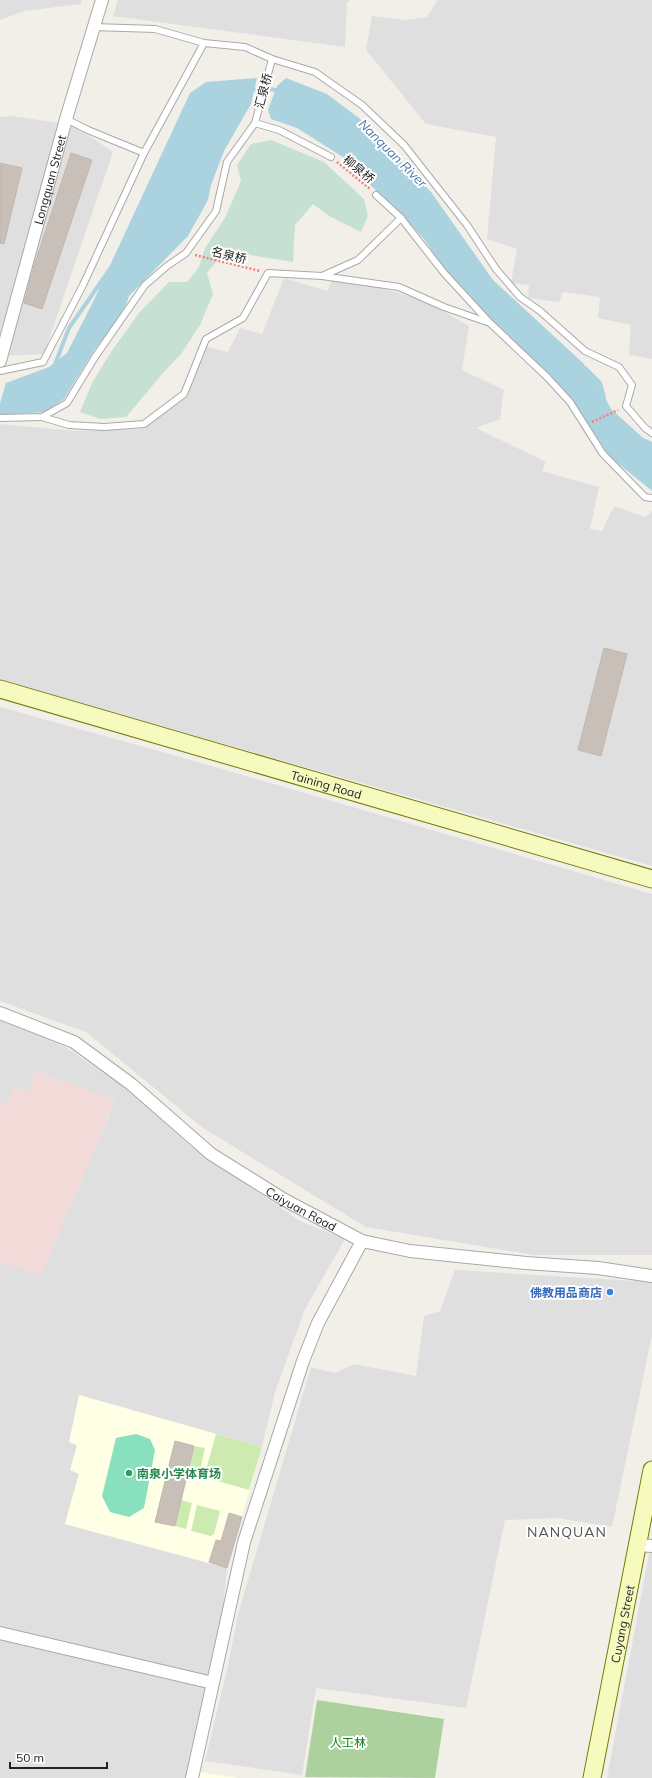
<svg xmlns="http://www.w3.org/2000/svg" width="652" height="1778" viewBox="0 0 652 1778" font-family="Mulish,'Noto Sans SC',sans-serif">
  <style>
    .residential { fill: #e0dfdf }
    .commercial { fill: #f2dad9 }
    .education { fill: #ffffe5 }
    .grass { fill: #cdebb0 }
    .forest { fill: #add19e }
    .wetland { fill: #c6e0d4 }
    .pitch { fill: #88e0be }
    .water { fill: #aad3df }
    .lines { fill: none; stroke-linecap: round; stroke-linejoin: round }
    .stream { stroke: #aad3df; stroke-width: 4 }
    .building { fill: #c7bfb8; stroke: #c4b6ab }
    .lane-casing { stroke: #a9a9a9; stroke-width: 8 }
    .street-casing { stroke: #a9a9a9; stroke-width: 14 }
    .secondary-casing { stroke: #707d05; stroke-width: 19 }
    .path { stroke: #fa8072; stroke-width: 2.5; stroke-dasharray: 2 2; stroke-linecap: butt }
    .lane { stroke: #fff; stroke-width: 6 }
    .street { stroke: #fff; stroke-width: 12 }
    .secondary { stroke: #f7fabf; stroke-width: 17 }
    .shop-dot { fill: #3f7fe0; stroke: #fff; stroke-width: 1.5 }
    .leisure-dot { fill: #2e9e5b; stroke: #fff; stroke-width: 1.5 }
    .labels { text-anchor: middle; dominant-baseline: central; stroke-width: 4; stroke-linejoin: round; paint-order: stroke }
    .street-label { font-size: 12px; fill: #222; stroke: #fff }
    .shop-label { font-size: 12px; font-weight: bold; fill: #366cbe; stroke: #fff; text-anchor: end }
    .leisure-label { font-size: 12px; font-weight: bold; fill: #27864d; stroke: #fff; text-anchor: start }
    .park-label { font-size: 12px; fill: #0c8416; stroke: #fff }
    .water-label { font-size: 13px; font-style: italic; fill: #4a7aab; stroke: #fff }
    .quarter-label { font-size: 14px; letter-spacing: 1px; fill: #555; stroke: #fff }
  </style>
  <rect width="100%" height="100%" fill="#f2efe9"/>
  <!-- residential -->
  <g class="residential">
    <polygon points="0,0 82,0 81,4 24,11 0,20"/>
    <polygon points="118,0 350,0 347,2 345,47 113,16"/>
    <polygon points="440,0 652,0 652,359 629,355 631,325 598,318 600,297 563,292 559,302 528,298 529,285 511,283 517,249 487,239 496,137 426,124 366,50 372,16 406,20 427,17 437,1"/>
    <polygon points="11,116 73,125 113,152 44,354 0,356 0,117"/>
    <polygon points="284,278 327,291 332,281 378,287 426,301 469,326 462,370 504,390 500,419 476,428 546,462 542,471 599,487 590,529 602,531 614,506 645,517 652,511 652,866 0,680 0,424 74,431 141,429 187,397 204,346 228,352 240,328 262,334"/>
    <polygon points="0,707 184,758 652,894 652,1255 534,1255 366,1227 203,1128 86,1032 0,1001"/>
    <polygon points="0,1018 67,1048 129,1090 189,1145 300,1221 345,1239 305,1309 275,1392 262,1447 79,1395 77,1445 79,1474 65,1524 227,1568 217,1671 191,1778 0,1778 0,1262 41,1275 115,1100 36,1072 30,1092 6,1106 0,1104"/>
    <polygon points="455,1270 652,1282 652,1335 612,1527 557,1518 505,1520 466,1708 316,1688 302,1775 205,1761 228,1666 238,1614 311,1367 335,1373 354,1364 416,1376 424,1316 440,1311"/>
    <polygon points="652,1539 652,1778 607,1778 647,1565"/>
  </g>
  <!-- commercial -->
  <polygon class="commercial" points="36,1072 115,1099 41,1276 0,1262 0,1104 6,1105 14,1087 30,1092"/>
  <!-- education -->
  <g class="education">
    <polygon points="79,1395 262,1447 227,1568 65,1524 79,1474 70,1470 77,1445 69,1442"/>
    <polygon points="199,1772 216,1775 239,1778 198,1778"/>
  </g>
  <!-- grass -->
  <g class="grass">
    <polygon points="216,1434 262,1447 249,1490 204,1477"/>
    <polygon points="194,1446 205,1448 199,1475 188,1472"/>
    <polygon points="181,1500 192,1503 186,1529 175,1526"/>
    <polygon points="197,1505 220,1511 214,1534 211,1536 191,1531"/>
  </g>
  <!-- forest -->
  <polygon class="forest" points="317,1700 444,1719 435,1778 305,1777"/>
  <!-- wetland -->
  <polygon class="wetland" points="271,140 324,162 364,199 368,216 361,232 329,216 313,204 295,225 293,262 225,251 207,273 213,294 200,325 181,354 162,374 126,417 100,419 80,412 93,381 111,352 139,313 169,282 187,282 199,267 205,248 225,218 241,181 237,165 251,144"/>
  <!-- pitch -->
  <polygon class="pitch" points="136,1434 150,1439 155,1450 144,1508 129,1517 110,1512 102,1496 116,1438"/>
  <!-- water -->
  <g class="water">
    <polygon points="257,78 251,104 224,151 211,185 208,200 188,236 129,296 126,305 115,323 93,352 64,399 45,412 0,415 0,403 6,383 49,367 67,353 93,302 190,93 206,82"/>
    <polygon points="286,78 327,94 359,118 431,192 493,280 583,363 598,384 611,409 642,437 652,442 652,491 610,457 573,401 490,319 442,266 424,239 400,213 365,180 349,161 297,128 271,119 268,110 277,86"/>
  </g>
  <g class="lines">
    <!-- stream -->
    <g class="stream">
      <polyline points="250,90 271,89 279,91"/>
      <polyline points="54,367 69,328 110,269"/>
      <polyline points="585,368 600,383 604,397"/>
    </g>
  </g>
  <!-- building -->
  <g class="building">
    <polygon points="71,153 92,160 42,309 24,303 34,266"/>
    <polygon points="0,163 22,168 4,244 0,243"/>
    <polygon points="604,648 627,654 601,756 578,750"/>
    <polygon points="175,1441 194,1446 175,1526 155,1522"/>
    <polygon points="229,1513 242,1517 227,1568 209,1562 216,1540 221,1541"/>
  </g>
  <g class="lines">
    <!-- lane casing -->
    <g class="lane-casing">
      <g id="lane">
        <polyline points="93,27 155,29 204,43 245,47 272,59 315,72 362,105 404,145 467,225 496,269 520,297 540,311 585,351 619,367 632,385 626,406 645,428 652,433"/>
        <polyline points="66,119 88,130 144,153"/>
        <polyline points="255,123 279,130 331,157"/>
        <polyline points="376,195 401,218 444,273 489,322 547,377 570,402 603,454 645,497 652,498"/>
        <polyline points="322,276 399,287 444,307 487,322"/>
        <polyline points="0,371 43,362 83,285 144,153 204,43"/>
        <polyline points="42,417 69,425 104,427 144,424 184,394 206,339 243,318 268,273 322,276 358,260 401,218"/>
        <polyline points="0,418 42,417 67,403 95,357 145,285 167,266 186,253 216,211 227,162 255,123 272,59"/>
      </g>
    </g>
    <!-- street casing -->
    <g class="street-casing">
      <g id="street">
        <path id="s1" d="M0,361l66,-242 36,-119"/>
        <path id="s2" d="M0,1013l74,29 57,42 80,70 72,45 79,42 48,10 116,12 72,5 54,8"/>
        <polyline points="638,1545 652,1546"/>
        <polyline points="0,1633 213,1683"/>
        <polyline points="192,1778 244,1542 303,1361 318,1323 362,1241"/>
      </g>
    </g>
    <!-- secondary casing -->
    <g class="secondary-casing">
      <g id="secondary">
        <path id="s3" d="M0,689l652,190"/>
        <path id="s4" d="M592,1778l60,-308"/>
      </g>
    </g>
    <!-- path -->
    <g class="path">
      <polyline points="337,162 370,189"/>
      <polyline points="195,255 260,271"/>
      <polyline points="592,422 618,410"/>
    </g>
    <!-- lane -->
    <use href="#lane" class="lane"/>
    <!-- street -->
    <use href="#street" class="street"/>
    <!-- secondary -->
    <use href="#secondary" class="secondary"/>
  </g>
  <!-- markers -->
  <circle class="shop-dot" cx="610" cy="1292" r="4"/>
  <circle class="leisure-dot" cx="129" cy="1473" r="4"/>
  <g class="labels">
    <!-- street labels -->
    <g class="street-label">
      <text transform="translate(263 91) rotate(-75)">汇泉桥</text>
      <text transform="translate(359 169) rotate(40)">柳泉桥</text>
      <text stroke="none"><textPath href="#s1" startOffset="188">Longquan Street</textPath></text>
      <text transform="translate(229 255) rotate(14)">名泉桥</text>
      <text stroke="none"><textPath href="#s3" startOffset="340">Taining Road</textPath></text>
      <text stroke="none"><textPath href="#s2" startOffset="362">Caiyuan Road</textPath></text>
      <text stroke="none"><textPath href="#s4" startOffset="157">Cuyang Street</textPath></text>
    </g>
    <!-- shop labels -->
    <g class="shop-label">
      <text x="602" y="1292">佛教用品商店</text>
    </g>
    <!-- leisure labels -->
    <g class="leisure-label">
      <text x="137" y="1473">南泉小学体育场</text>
    </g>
    <!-- park labels -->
    <g class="park-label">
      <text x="348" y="1742">人工林</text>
    </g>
    <!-- water labels -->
    <g class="water-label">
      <text transform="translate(393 153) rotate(45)">Nanquan River</text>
    </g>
    <!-- quarter labels -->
    <g class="quarter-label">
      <text x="567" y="1532">NANQUAN</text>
    </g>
  </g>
  <!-- scale -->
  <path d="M10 1762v6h97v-6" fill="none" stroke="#222222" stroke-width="2"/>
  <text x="16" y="1762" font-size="12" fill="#222222" stroke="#ffffff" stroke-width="3" paint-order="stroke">50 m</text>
</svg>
